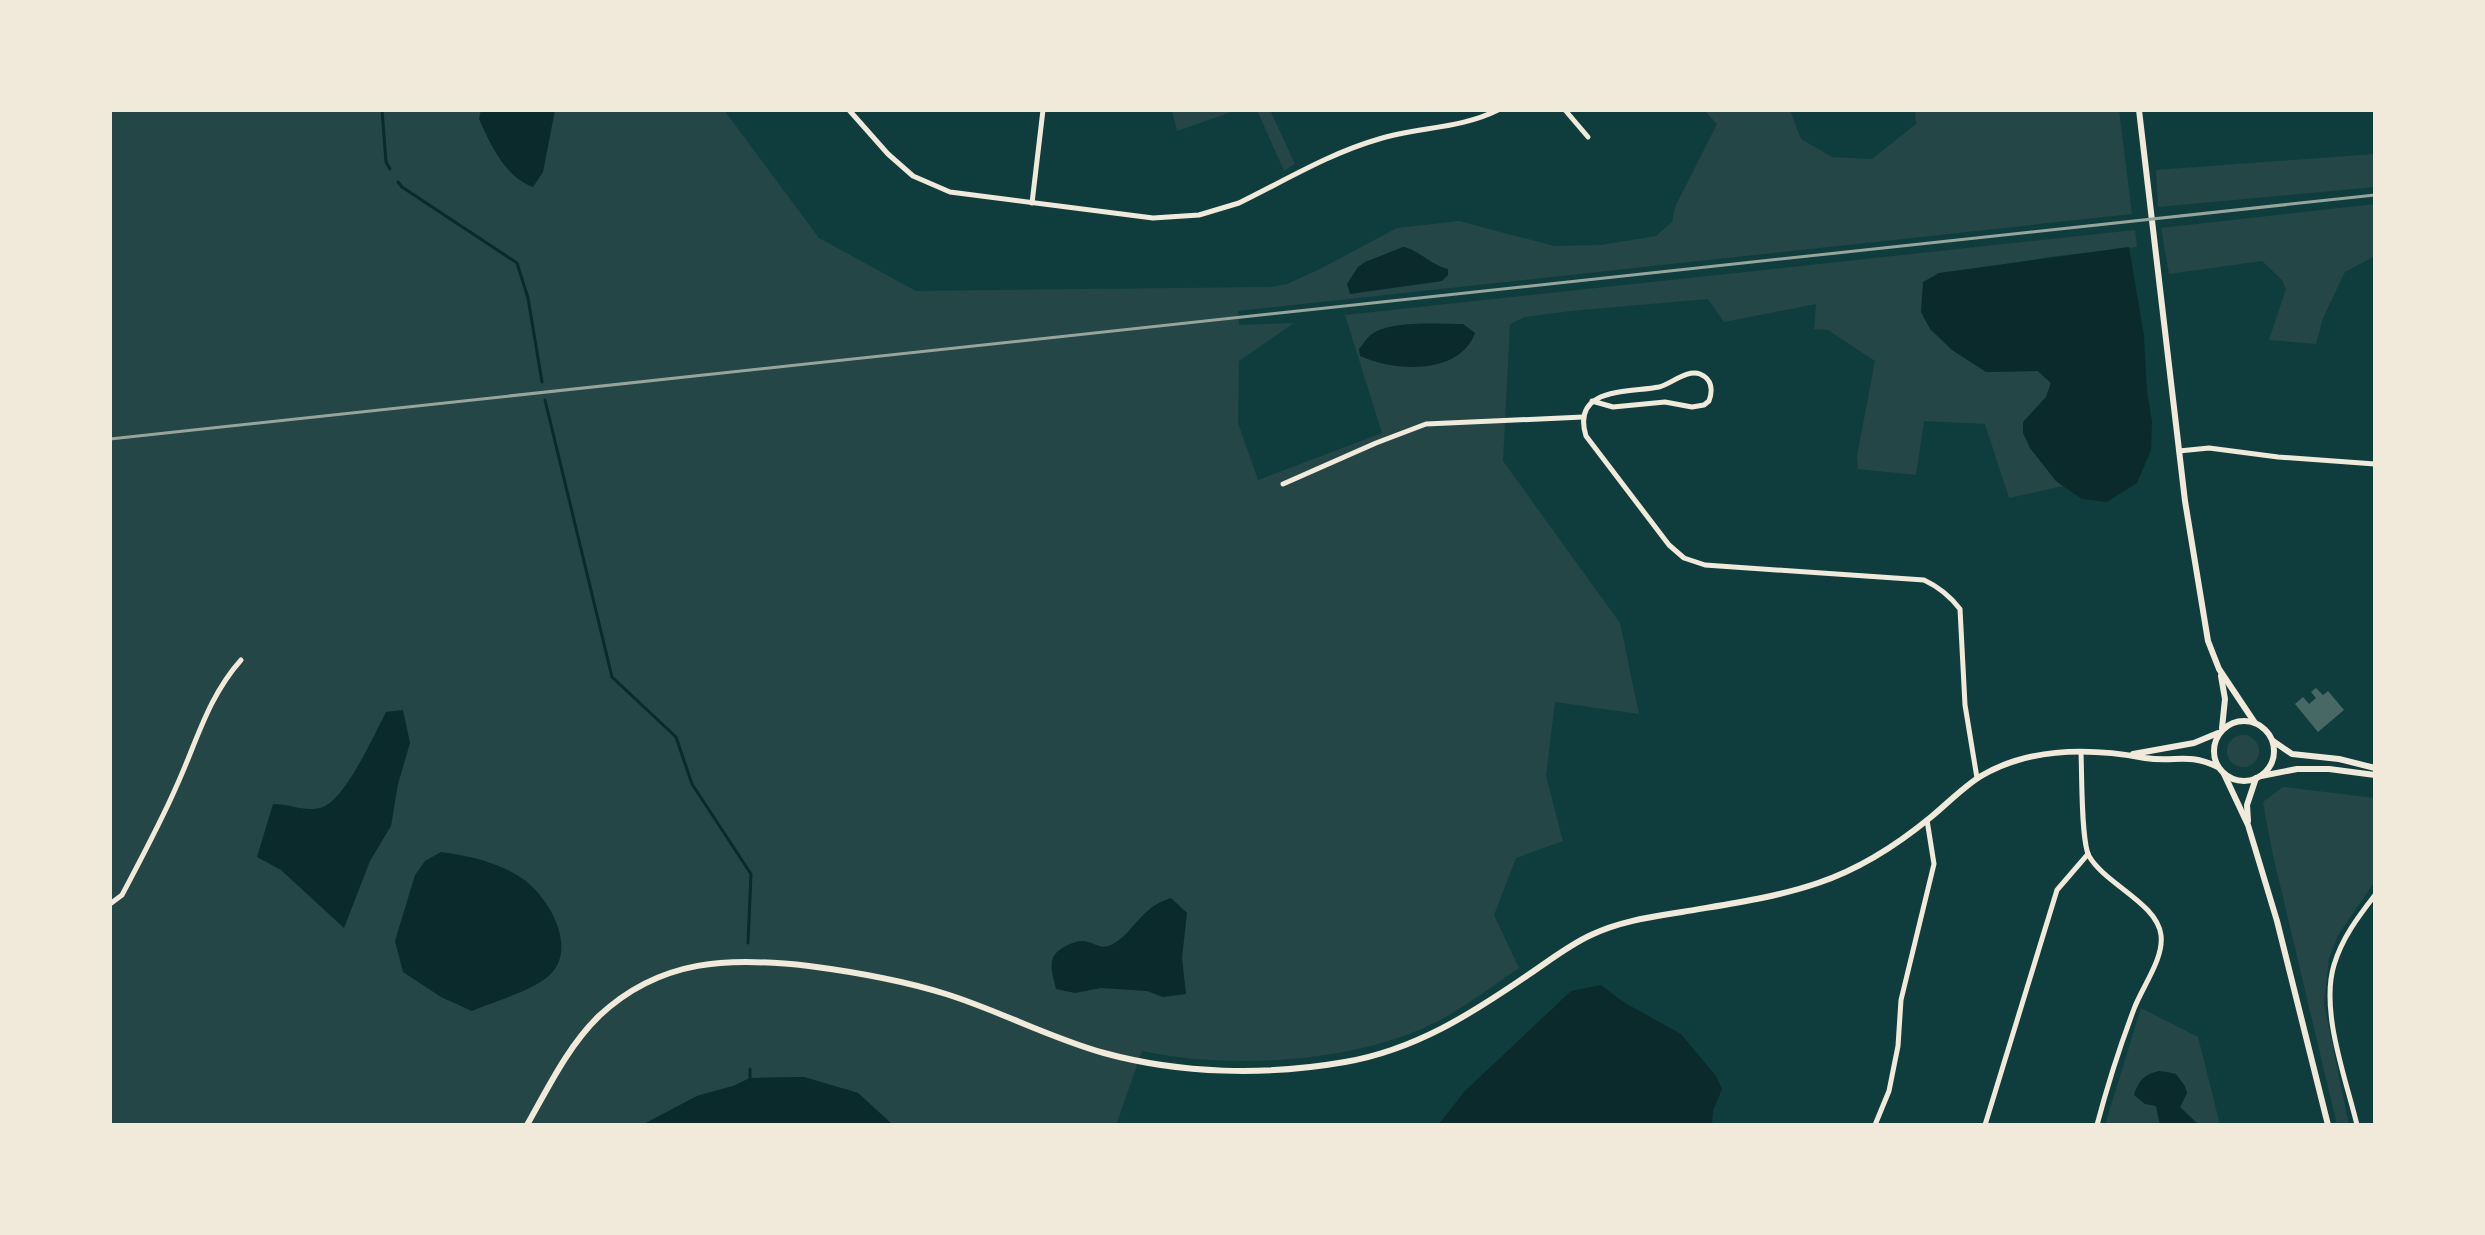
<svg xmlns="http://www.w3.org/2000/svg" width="2485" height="1235" viewBox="0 0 2485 1235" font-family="'Exo 2',sans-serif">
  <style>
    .green { fill: #244646 }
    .water { fill: #0a2a2b }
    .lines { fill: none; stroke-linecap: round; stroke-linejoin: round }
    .stream { stroke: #0a2a2b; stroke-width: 3 }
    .building { fill: #486865 }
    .minor { stroke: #f1e9da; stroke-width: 5 }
    .tertiary { stroke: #f1e9da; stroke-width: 6 }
    .rail { stroke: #97a49c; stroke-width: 3 }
  </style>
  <rect width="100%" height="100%" fill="#0f3d3e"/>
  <!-- green -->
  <g class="green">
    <path d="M110,110h614l95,128 97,53 354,-4 17,-3 33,-15 77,-41 62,-7 95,25 47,-1 55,-9 16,-14 3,-15 42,-83 -13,-14h86l11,29 31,18 40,2 44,-35 -1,-14h204l13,104 -894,97 1,14 55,-2 -55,38 -1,62 20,57 124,-47 -37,-118 790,-85 2,17 -88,10 -53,9 -10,106 52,-1 13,12 -21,65 26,33 7,5 -54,12 -24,-74 -61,-3 -8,54 -58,-6 -1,-13 18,-95 -47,-31 -14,-1 2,-25 -92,18 -16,-23 -138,12 -45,6 -15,7 -7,137 117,162 19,91 -84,-12 -9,74 17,65 -47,17 -22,57 25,53c-25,17 -50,36 -77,51 -81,44 -211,51 -300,32l-26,74h-223l-35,-32 -54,-16 -54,1 -17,8 -36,10 -55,29h-532z"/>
    <polygon points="1172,110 1237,110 1177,131"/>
    <polygon points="1257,110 1270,110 1295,164 1284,171"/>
    <polygon points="2375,154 2375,187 2158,207 2156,170"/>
    <polygon points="2375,204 2375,256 2345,272 2323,318 2316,344 2269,340 2286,289 2282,280 2262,261 2169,274 2161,228"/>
    <circle cx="2243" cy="751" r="16"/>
    <polygon points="2283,787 2375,798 2375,881 2338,935 2329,959 2324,1004 2349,1125 2337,1125 2272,851 2263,802"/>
    <path d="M2141,1008l57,29 22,88c-20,0 -28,-1 -40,-18l7,-14 -17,-21c-20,-1 -29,3 -35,23l21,11 4,19h-55z"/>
  </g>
  <!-- water -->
  <g class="water">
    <path d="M481,110h74l-12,62 -10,15c-29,-11 -42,-42 -54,-68z"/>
    <path d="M1403,247c15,2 27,18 45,22v6l-6,6 -92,13 -3,-10 11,-17 7,-5z"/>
    <polygon points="2129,247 2144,336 2147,391 2152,422 2151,450 2137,483 2107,502 2082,499 2056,481 2030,448 2023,433 2023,422 2046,397 2051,383 2038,371 1986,372 1952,350 1930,329 1921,312 1923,282 1939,273"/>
    <path d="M1463,324l12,9c-15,42 -80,39 -115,23l-1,-7c4,-4 8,-12 13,-15 19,-14 67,-10 91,-10z"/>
    <path d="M403,710l7,33 -12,41 -7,42 -21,35 -26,67 -63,-58 -24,-13 16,-53c17,0 34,9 50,3 23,-9 52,-74 63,-95z"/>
    <path d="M441,852c28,4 58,10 82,27 24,17 52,63 31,91 -13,19 -60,31 -82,41l-31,-14 -38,-25 -8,-31 20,-66 10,-14z"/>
    <path d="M1171,898l16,15 -5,45 4,36 -23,3 -16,-6 -46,-3 -26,5 -19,-4c-4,-19 -11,-33 10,-43 5,-3 11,-5 17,-5 12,1 17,10 30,3 23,-13 26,-36 58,-46z"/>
    <polygon points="1601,985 1625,1003 1681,1034 1716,1076 1722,1089 1713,1111 1712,1125 1438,1125 1465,1091 1571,991"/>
    <path d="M2159,1071l17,3 9,12 2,7 -7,14 19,18h-39l-4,-19 -11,-2 -11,-9c5,-14 9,-20 25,-24z"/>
    <polygon points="804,1077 858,1093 893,1125 642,1125 697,1096 733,1086 750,1078"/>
  </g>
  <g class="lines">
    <!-- stream -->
    <g class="stream">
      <polyline points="382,110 386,162 390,169"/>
      <polyline points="398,182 402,187 517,263 528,298 542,382"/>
      <polyline points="545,400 612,677 676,737 692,784 751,874 748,943"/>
      <polyline points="750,1069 750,1078"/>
    </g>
  </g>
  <!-- building -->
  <polygon class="building" points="2316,688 2323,695 2328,691 2344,710 2318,732 2295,704 2303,697 2309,704 2316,698 2311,692"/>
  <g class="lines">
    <!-- minor -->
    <g class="minor">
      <path d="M849,110l39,44 25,22 37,16 203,26 46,-3 40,-12c45,-22 91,-50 140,-64 39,-12 81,-10 119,-29"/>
      <polyline points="1565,110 1588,137"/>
      <polyline points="1032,203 1043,110"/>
      <path d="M1592,401l21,6 52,-5 27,5 12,-2 5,-4c4,-11 3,-22 -9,-27 -13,-5 -29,10 -41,13 -31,6 -88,0 -73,49l83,109 15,13 21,7 219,15c15,7 26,16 36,29l5,96 12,73"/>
      <polyline points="2179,451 2209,448 2278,457 2375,464"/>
      <polyline points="1283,484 1376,443 1426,424 1583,417"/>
      <path d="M2081,753c1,20 0,88 8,103 16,28 68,47 72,79 3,24 -19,52 -27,74 -14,37 -27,78 -37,116"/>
      <path d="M110,904l12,-9c19,-36 39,-73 55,-110 20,-44 31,-88 64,-125"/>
      <polyline points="1875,1125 1889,1091 1898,1046 1901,1000 1934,864 1927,820"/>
      <polyline points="1985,1125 2057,890 2088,854"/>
      <path d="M2357,1125c-11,-46 -37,-114 -23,-160 8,-27 24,-48 41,-70"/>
    </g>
    <!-- tertiary -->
    <g class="tertiary">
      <polyline points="2139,110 2185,501 2208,641 2219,669 2255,723"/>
      <polyline points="2221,676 2225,699 2222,728"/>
      <circle cx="2244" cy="751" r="30"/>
      <polyline points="2273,741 2292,754 2339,759 2375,768"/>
      <polyline points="2133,754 2194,743 2218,733"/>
      <polyline points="2224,774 2248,825 2277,921 2328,1125"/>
      <polyline points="2261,776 2297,769 2329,769 2375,775"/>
      <polyline points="2248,821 2247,805 2256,778"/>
      <path d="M527,1125c21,-37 41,-79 72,-109 62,-58 131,-59 210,-50 46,6 92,14 137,28 54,17 104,44 158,59 77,21 161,23 241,9 70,-12 126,-48 183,-87 21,-14 41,-30 63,-40 29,-14 60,-18 91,-23 46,-8 92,-14 136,-29 42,-14 79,-38 113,-66 16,-13 32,-30 50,-41 49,-29 110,-28 164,-18 31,5 41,-6 73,9"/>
    </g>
    <!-- rail -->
    <polyline class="rail" points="110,439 2375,195"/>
  </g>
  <!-- border -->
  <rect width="2485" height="1235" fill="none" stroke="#f1e9da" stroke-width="224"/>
</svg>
